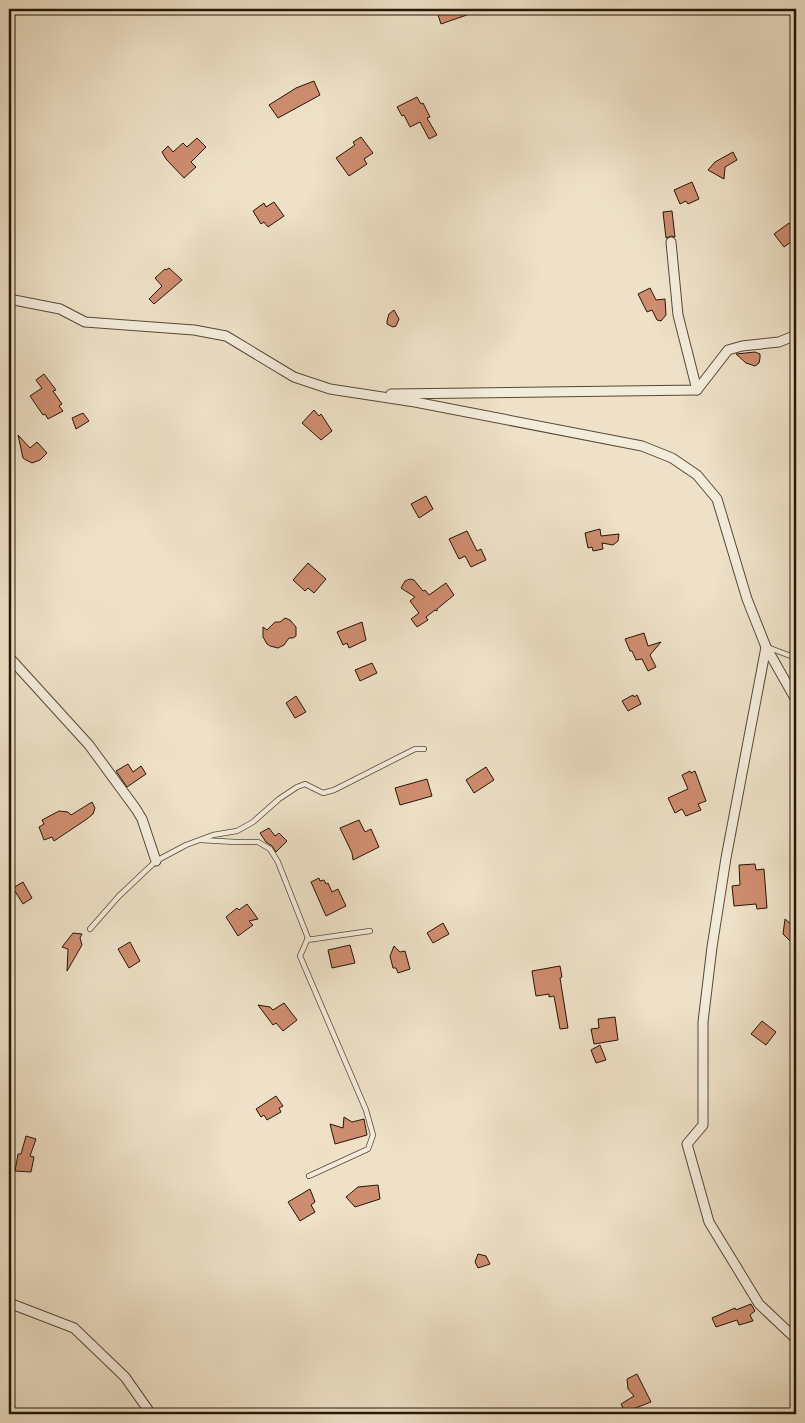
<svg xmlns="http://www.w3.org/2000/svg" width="805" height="1423" viewBox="0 0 805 1423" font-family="'EB Garamond',serif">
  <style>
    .building { fill: #cf8d70; stroke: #241607 }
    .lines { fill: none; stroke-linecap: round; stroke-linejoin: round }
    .service-casing { stroke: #564937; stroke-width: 6 }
    .minor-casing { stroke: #564937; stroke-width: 11 }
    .service { stroke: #f4ecdb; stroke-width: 4.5 }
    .minor { stroke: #f4ecdb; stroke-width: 9 }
  </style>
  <rect width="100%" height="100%" fill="#eee1c7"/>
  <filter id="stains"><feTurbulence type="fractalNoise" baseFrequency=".004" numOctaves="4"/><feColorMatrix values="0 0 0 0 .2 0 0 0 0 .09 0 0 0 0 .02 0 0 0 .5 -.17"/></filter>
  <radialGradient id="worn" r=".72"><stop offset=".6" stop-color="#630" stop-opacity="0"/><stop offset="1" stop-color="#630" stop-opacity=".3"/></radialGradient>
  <!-- building -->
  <g class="building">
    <polygon points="436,9 480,9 481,10 441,24"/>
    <polygon points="314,81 320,95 278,118 269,105 296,88"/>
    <polygon points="417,97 421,104 423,103 430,117 427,118 437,135 429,139 420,122 410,127 404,115 402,116 397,107"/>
    <polygon points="361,137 373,153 364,159 367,164 349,176 336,158 355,145 353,142"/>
    <polygon points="197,138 206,147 191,162 196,167 184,178 166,159 162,152 168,146 173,152 183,143 187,147"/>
    <polygon points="733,152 737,160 725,167 724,179 708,170 715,162"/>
    <polygon points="692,182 699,199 688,204 686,201 680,204 674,190"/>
    <polygon points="274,202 284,216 268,227 264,222 261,224 253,211 264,203 266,207"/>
    <polygon points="672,211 675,237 671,236 666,238 663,212"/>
    <polygon points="789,223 796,233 796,238 784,247 774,234"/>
    <polygon points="169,268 182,280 154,304 149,299 162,286 155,278 165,269 166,270"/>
    <polygon points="650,288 656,300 665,299 666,315 661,321 657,320 652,310 647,312 638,294"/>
    <polygon points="394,310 399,319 396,326 393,327 387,324 387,321 389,314"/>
    <polygon points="755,352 760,354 760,358 759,363 755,366 746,363 736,354"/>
    <polygon points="44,374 56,390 53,391 62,404 59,406 63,411 48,419 45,414 43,415 30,396 42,388 36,380"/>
    <polygon points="314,410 319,416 321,414 332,431 321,440 302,423"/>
    <polygon points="83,413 89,421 76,429 72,418"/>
    <polygon points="18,435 30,448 37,442 47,453 40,460 32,463 26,460 23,458"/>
    <polygon points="426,496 433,509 419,518 411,504"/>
    <polygon points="600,529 601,536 619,534 618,541 613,545 602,543 603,549 593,551 592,547 588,548 585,533"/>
    <polygon points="467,531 477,551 481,549 486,560 471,567 465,556 459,559 449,539"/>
    <polygon points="308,563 326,579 314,593 308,588 305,591 293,580"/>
    <polygon points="410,579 414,580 423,591 425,590 429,595 446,583 454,595 437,609 437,611 435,610 426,617 428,620 417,627 411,619 419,613 410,601 415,597 401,588 405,581"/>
    <polygon points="285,618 290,620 296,627 296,636 293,638 289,638 284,645 278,648 270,646 267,644 263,637 263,627 267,630 275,622 280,622"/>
    <polygon points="362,622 366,640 349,648 347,643 343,645 337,632"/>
    <polygon points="644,633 648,646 661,642 650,655 656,667 648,671 642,659 636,660 632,651 630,651 625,639"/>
    <polygon points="372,663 377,673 360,681 355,670"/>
    <polygon points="633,695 634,697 637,695 641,704 628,711 622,701"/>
    <polygon points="296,696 306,712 295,718 286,703"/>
    <polygon points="128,764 133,772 141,766 146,774 127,787 116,771"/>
    <polygon points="486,767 494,780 474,793 466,780"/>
    <polygon points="690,771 691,773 695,771 706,801 698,804 701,810 686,816 682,809 675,813 668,798 688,789 682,775"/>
    <polygon points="427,779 432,796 400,805 395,788"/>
    <polygon points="92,802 95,808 93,814 87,819 54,841 52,837 44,840 39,827 44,824 42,820 59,811 68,812 71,815"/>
    <polygon points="359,820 365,832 371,829 379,847 353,860 352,853 340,828"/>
    <polygon points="269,828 275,836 279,833 287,841 276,852 272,846 266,842 260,833"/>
    <polygon points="755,864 756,870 764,869 767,908 757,909 756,904 734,906 732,886 740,885 739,865"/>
    <polygon points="319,878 320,881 324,880 326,884 328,883 332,892 338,889 346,906 326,916 311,882"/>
    <polygon points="23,882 32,898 23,904 13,888"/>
    <polygon points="247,904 258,919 249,921 253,925 238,936 226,917 237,908 239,910"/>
    <polygon points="785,919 792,925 796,925 796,934 790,941 783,934"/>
    <polygon points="443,923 449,934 433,943 427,933"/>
    <polygon points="73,933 82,934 80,938 82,945 67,971 68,949 62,947"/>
    <polygon points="130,942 140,961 129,968 118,949"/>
    <polygon points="350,945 355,963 332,968 328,950"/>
    <polygon points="394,946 400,952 405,951 410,969 398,973 396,968 393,968 390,956"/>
    <polygon points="560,966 562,977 560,978 568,1028 560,1029 554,996 549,997 549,994 536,996 532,971"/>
    <polygon points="284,1003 297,1020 283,1031 276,1023 273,1025 258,1005 270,1007 273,1010"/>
    <polygon points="615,1017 618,1040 594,1044 591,1029 599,1028 598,1019"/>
    <polygon points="762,1021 776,1032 766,1045 751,1034"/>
    <polygon points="600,1045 606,1060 596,1063 591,1050"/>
    <polygon points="276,1096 283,1106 279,1108 281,1112 267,1120 264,1115 261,1117 256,1109"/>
    <polygon points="344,1117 352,1122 364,1119 367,1135 335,1144 330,1124 343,1128"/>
    <polygon points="26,1136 36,1139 30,1156 34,1157 31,1172 15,1171 18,1154 21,1154"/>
    <polygon points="378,1185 380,1199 355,1207 346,1197 358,1187"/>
    <polygon points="310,1189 315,1202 311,1205 315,1212 300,1221 288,1202"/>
    <polygon points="478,1254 486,1256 490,1264 478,1268 475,1262"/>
    <polygon points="751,1304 755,1311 750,1315 753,1321 739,1325 737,1320 716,1327 712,1318 735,1308 736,1310"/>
    <polygon points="637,1374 651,1402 625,1412 621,1404 634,1396 628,1389 627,1379"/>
  </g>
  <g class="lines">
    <!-- service casing -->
    <g class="service-casing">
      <g id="service">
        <polyline points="767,647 796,658"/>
        <polyline points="201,840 235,842 258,842 270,849 278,862 308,938 300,956 366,1110 373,1135 368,1149 309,1176"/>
        <polyline points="90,929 119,896 156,861 186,845 213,835 237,831 253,822 279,799 297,787 305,784 323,793 334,790 415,749 424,749"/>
        <polyline points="307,940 370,931"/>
      </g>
    </g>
    <!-- minor casing -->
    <g class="minor-casing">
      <g id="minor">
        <polyline points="671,242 678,315 697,390"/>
        <polyline points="9,299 60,309 85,322 194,330 226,336 294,377 330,389 415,402 642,446 672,458 697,475 717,499 747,599 766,647 796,700"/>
        <polyline points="391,394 697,390 728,350 742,346 779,342 796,335"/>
        <polyline points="766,647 726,858 712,947 703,1022 703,1125 687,1144 709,1222 759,1304 796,1339"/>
        <polyline points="9,657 89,745 136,809 142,819 156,861"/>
        <polyline points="9,1303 74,1328 125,1377 151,1414"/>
      </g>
    </g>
    <!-- service -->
    <use href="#service" class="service"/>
    <!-- minor -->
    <use href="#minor" class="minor"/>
  </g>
  <!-- margin -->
  <rect width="805" height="1423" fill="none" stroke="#eee1c7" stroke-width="30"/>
  <rect x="10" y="10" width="785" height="1403" fill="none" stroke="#241607" stroke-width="2.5"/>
  <rect x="15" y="15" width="775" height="1393" fill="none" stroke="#241607"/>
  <rect width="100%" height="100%" filter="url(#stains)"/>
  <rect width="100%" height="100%" fill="url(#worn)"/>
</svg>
